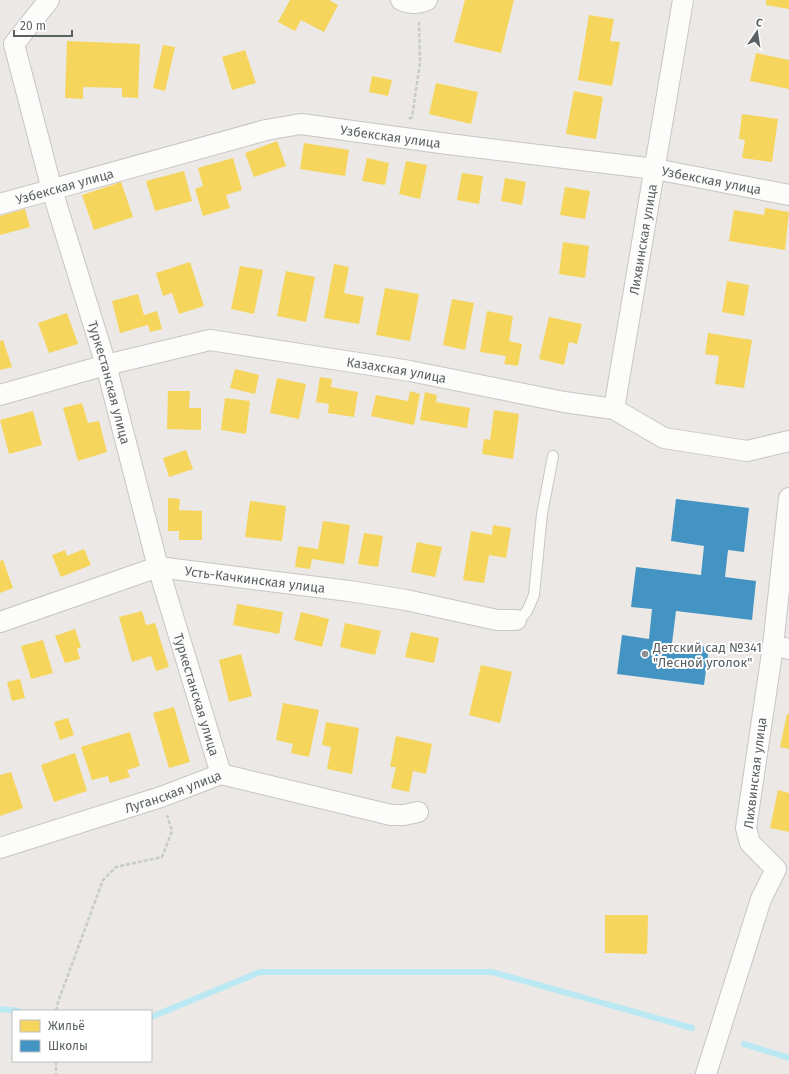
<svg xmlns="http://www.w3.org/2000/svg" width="789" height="1074" viewBox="0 0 789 1074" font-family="'Fira Sans',sans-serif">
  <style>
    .homes { fill: #f6d55c }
    .schools { fill: #4393c3 }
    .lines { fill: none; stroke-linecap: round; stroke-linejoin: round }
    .stream { stroke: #bbe9f3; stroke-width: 6 }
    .lane-casing { stroke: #c5c6c5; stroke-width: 12 }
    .street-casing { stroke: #c5c6c5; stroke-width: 22 }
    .path { stroke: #c6ccc8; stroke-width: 2.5; stroke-dasharray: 4 2; stroke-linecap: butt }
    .lane { stroke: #fcfcfb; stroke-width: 10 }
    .street { stroke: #fcfcfb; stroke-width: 20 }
    .poi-dot { fill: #8d9090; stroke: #fff; stroke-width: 1.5 }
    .labels { text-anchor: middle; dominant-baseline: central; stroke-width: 4; stroke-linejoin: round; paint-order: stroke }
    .street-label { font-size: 13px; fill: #5b6163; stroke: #fff }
    .poi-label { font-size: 13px; fill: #5b6163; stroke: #fff; text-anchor: start }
  </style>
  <rect width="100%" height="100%" fill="#ebe8e5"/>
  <!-- homes -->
  <g class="homes">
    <polygon points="290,0 329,0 338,5 324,32 301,20 295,31 278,22"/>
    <polygon points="465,0 514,0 501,53 454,42"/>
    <polygon points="766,0 789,0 789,9 766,5"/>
    <polygon points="589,15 614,19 610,41 620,42 612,86 578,80"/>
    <polygon points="67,41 140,44 138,98 122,97 122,88 83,87 83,99 65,98"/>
    <polygon points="163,45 175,47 165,91 153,88"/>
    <polygon points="245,50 256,83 232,90 222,57"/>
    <polygon points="756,53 789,60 789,89 750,81"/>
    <polygon points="372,76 392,80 388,96 369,92"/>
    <polygon points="436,83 478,92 471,124 429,114"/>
    <polygon points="574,91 603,97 596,139 566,134"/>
    <polygon points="742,114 778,119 772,162 742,158 745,140 739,139"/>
    <polygon points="277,141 286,166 254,177 245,153"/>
    <polygon points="304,143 349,150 345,176 300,169"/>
    <polygon points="233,158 242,190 226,195 230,208 203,216 195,189 203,186 198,168"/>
    <polygon points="367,158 389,163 385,185 362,181"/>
    <polygon points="406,161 427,165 420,199 399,194"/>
    <polygon points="184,171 192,201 155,211 146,181"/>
    <polygon points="462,173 483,176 479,204 457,200"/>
    <polygon points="505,178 526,182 522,205 501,201"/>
    <polygon points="121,182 133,217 94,230 82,195"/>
    <polygon points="565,187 590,191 585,219 560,215"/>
    <polygon points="765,208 789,212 785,250 729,241 734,210 764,215"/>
    <polygon points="25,209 30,227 0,235 0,216"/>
    <polygon points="563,242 589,246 585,278 559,274"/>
    <polygon points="190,262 204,306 179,314 172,293 163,296 156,273"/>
    <polygon points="334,264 349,267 344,293 364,297 359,324 324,318"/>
    <polygon points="240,266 263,270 254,314 231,309"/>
    <polygon points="286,271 315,277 306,322 277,316"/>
    <polygon points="727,281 749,285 744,316 722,312"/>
    <polygon points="385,288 419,294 410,341 376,335"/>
    <polygon points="138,294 144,315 157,311 162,329 150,332 148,325 120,333 112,301"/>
    <polygon points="452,299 474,303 465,350 443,345"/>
    <polygon points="487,311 513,316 509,341 522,344 518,366 504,364 506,356 480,352"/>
    <polygon points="67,313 78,344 49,353 38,323"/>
    <polygon points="549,317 582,324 577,344 569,342 564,365 539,359"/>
    <polygon points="708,333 752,340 744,388 715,384 719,356 705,354"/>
    <polygon points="3,340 12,367 0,370 0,341"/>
    <polygon points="235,369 259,375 255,394 230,388"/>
    <polygon points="320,377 332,379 331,387 358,392 354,417 328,413 329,404 316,402"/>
    <polygon points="277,378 306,384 299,419 270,413"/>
    <polygon points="168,391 190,391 189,408 201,408 201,430 167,429"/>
    <polygon points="410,391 420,394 414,425 371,416 376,395 408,401"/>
    <polygon points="425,392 437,395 436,402 470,408 467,428 420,420"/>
    <polygon points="225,398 250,401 246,434 221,430"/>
    <polygon points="82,403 88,423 99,421 107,452 78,461 63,408"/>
    <polygon points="494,410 519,414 513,459 482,454 484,439 490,440"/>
    <polygon points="33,411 42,445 9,454 0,420"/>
    <polygon points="186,450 193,469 169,477 163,458"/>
    <polygon points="168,498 180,499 179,510 202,511 202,540 179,540 179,531 168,531"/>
    <polygon points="250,501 286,506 282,541 245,537"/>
    <polygon points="323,521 350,525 344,564 312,559 310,569 295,567 298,546 318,549"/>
    <polygon points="493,525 511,528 506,558 489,555 484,583 463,580 471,531 492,535"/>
    <polygon points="364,533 383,536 378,567 358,564"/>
    <polygon points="417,542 442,547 435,577 411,572"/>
    <polygon points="84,549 91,565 61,577 52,555 65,550 67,556"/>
    <polygon points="3,560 13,588 0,593 0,561"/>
    <polygon points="237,604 283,612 279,634 233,625"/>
    <polygon points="142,611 146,625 155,623 169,667 156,671 151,656 132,662 119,617"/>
    <polygon points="301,612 329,619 322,647 294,640"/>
    <polygon points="345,623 381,631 375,655 340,647"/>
    <polygon points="75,629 81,647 77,649 80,659 65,663 55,636"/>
    <polygon points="411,632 439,638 434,663 405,657"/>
    <polygon points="43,640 53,673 31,679 21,646"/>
    <polygon points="241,654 252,696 229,702 219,660"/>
    <polygon points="481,665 512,672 500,723 469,715"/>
    <polygon points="20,679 25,698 12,701 7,682"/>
    <polygon points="283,703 319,710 309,757 291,753 293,744 276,740"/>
    <polygon points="174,707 190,762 169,768 153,713"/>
    <polygon points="787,714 789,714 789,749 780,747"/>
    <polygon points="68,718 74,735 60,740 54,722"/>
    <polygon points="326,722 359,728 352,774 327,769 331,747 322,745"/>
    <polygon points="130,732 140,766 127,770 130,777 110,783 108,776 92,780 81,747"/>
    <polygon points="396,736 432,744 426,774 413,771 409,792 391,788 396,767 390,767"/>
    <polygon points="75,753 87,791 54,802 41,765"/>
    <polygon points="11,772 23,808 0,816 0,775"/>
    <polygon points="778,790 789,793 789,832 770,828"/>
    <polygon points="605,915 648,915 647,954 605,953"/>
  </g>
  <!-- schools -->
  <polygon class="schools" points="676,499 749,508 744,552 728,550 725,577 756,581 752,620 676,611 672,643 709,647 704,685 617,674 622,635 649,639 652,609 631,607 636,567 701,575 704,546 671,541"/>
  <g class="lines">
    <!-- stream -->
    <g class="stream">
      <polyline points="0,1009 19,1011"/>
      <polyline points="151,1017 260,972 492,972 692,1028"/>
      <polyline points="744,1044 789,1058"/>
    </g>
    <!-- lane casing -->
    <g class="lane-casing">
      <polyline id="lane" points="516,620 522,617 527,611 534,595 542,514 553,456"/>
    </g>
    <!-- street casing -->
    <g class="street-casing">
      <g id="street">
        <path id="s1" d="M49,0l-35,44 38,146 54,175 52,202 63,207"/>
        <path d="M401,0c9,4 17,4 26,0"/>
        <path id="s2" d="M0,204l266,-74 35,-6 147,20 207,25 134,26"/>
        <path id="s3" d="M0,395l106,-30 104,-25 200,31 154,31 50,7 50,29 83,13 42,-10"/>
        <path id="s4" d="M614,409l69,-409"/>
        <path id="s5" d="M0,622l158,-55 191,24 57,9 91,20h19"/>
        <polyline points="773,646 789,649"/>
        <path id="s6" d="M0,848l161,-51 60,-23 170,41h13l14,-3"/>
        <polyline points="706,1074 761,899 776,869 750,843 746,828 773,646 789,498"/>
      </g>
    </g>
    <!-- path -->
    <g class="path">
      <polyline points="409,119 412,117 420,63 419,22"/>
      <polyline points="56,1011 58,1002 103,880 116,867 162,857 172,831 167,815"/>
      <polyline points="56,1061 56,1074"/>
    </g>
    <!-- lane -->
    <use href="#lane" class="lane"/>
    <!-- street -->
    <use href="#street" class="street"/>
  </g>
  <!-- markers -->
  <circle class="poi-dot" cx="645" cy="654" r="4"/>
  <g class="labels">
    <!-- street labels -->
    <g class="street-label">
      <text stroke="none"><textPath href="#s2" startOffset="402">Узбекская улица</textPath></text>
      <text stroke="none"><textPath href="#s2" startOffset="726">Узбекская улица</textPath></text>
      <text stroke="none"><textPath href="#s2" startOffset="67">Узбекская улица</textPath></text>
      <text stroke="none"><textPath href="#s4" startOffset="172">Лихвинская улица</textPath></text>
      <text stroke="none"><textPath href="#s3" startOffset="406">Казахская улица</textPath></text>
      <text stroke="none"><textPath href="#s1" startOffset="408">Туркестанская улица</textPath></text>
      <text stroke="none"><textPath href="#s5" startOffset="265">Усть-Качкинская улица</textPath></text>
      <text stroke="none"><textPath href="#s1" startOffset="732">Туркестанская улица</textPath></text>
      <text transform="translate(755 773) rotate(-83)">Лихвинская улица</text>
      <text stroke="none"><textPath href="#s6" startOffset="182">Луганская улица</textPath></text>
    </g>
    <!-- poi labels -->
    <g class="poi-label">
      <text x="653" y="647">Детский сад №341<tspan x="653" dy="15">"Лесной уголок"</tspan></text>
    </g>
  </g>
  <!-- legend -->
  <rect x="12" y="1010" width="140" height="52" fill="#ffffff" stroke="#bdc0c1"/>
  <rect x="20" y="1020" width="20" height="12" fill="#f6d55c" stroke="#bdc0c1"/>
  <text x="48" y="1030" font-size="12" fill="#5b6163">Жильё</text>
  <rect x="20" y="1040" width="20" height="12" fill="#4393c3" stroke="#bdc0c1"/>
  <text x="48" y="1050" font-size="12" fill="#5b6163">Школы</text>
  <!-- north arrow -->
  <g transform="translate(757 32) rotate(13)" stroke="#ffffff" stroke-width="3" paint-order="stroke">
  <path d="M0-3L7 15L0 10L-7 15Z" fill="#5b6163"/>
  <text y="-6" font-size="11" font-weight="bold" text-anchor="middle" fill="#5b6163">С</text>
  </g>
  <!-- scale -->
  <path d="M14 30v6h58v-6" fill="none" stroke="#5b6163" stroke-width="2"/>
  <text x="20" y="30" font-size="12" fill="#5b6163" stroke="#ffffff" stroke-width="3" paint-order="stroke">20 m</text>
</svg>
